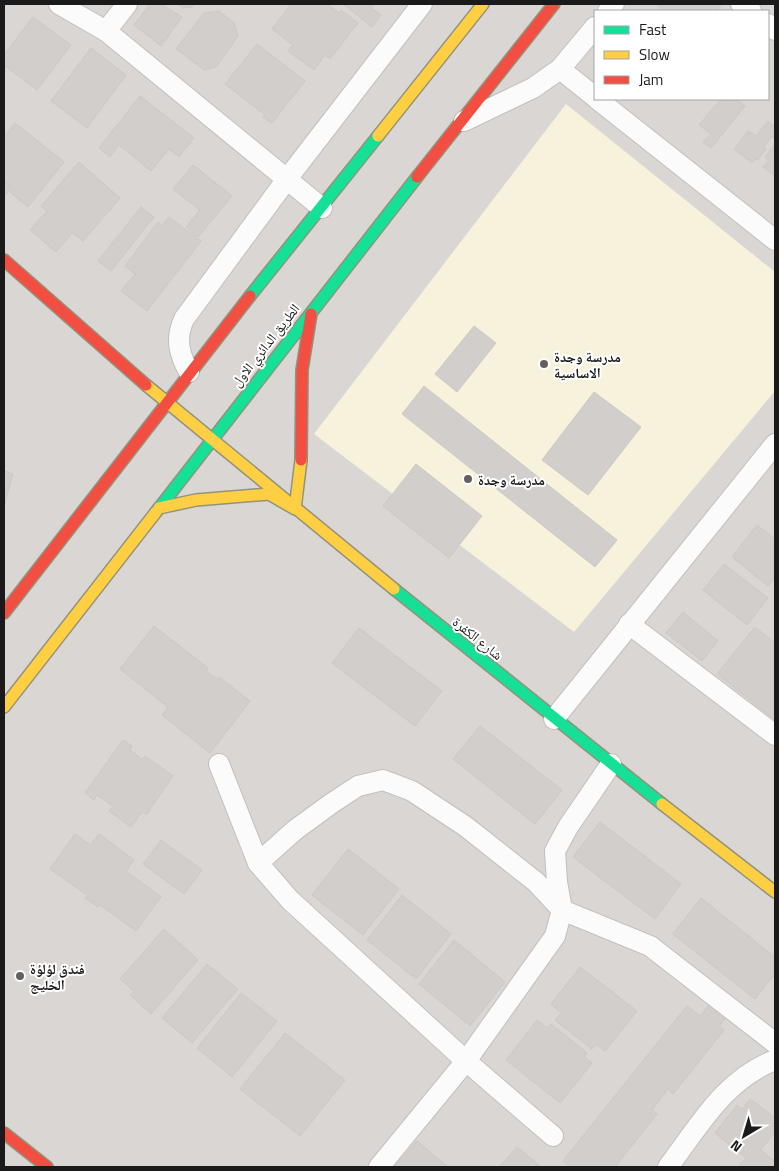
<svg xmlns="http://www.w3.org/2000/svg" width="779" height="1171" viewBox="0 0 779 1171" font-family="'Titillium Web','Noto Naskh Arabic',sans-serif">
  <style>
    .residential { fill: #d9d6d4; fill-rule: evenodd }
    .education { fill: #f6f2db }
    .building { fill: #d2cecb; stroke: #cdc8c4 }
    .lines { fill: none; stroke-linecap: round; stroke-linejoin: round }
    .street-casing { stroke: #c2c0be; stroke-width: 22 }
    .fast-casing { stroke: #93927b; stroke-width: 14 }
    .slow-casing { stroke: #93927b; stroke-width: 14 }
    .jam-casing { stroke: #93927b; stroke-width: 14 }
    .street { stroke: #fcfbfb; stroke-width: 20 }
    .fast { stroke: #16e098; stroke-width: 11 }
    .slow { stroke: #ffcf43; stroke-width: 11 }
    .jam { stroke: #f24e42; stroke-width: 11 }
    .poi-dot { fill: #636160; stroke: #fff; stroke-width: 2 }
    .labels { text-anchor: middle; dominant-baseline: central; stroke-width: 4; stroke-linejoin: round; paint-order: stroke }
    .street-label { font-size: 14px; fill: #1a1a1a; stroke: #fff }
    .poi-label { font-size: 14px; font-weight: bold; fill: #1a1a1a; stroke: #fff; text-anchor: start }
  </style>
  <rect width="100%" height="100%" fill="#eae6e2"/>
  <!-- residential -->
  <path class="residential" d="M4,4h771v1163h-771zM595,11h173v88h-173z"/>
  <!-- education -->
  <polygon class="education" points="566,104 775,272 775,391 574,632 314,434"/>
  <!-- building -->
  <g class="building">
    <polygon points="150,4 161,4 182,17 161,46 134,25"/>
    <polygon points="177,4 194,4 192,7 183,8"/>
    <polygon points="291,4 327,4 339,13 341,10 358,23 330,59 325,55 314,70 288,51 293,45 272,29"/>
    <polygon points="343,4 375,4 371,8 381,15 372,27"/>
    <polygon points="656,4 722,4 716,11 664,11"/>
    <polygon points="219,11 234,23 238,36 216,67 204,70 176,49 204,13"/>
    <polygon points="33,17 71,45 37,90 4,65 4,55"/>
    <polygon points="257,44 305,81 272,123 263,117 265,115 225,84"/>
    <polygon points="91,48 126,75 87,128 51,101"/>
    <polygon points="140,96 194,138 179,157 169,149 151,171 119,145 110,157 99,148"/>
    <polygon points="721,99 736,99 745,106 711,148 703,142 711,134 699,125"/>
    <polygon points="768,121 773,125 775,124 775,138 771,137 764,147 766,149 758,160 755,159 752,163 734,149 748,131 756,136"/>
    <polygon points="15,123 64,162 28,207 10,192 13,188 4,181 4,137"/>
    <polygon points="775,144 775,176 763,167 769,160 765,157"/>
    <polygon points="79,162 120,198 83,241 72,233 56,252 30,230 47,211 41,206"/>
    <polygon points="193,165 232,196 198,237 186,227 200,210 173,189"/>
    <polygon points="4,182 11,188 4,197"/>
    <polygon points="141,207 154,217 111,271 98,261"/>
    <polygon points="169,217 201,241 147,311 121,291 135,274 125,266 158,222 162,226"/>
    <polygon points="474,326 496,343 457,392 435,374"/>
    <polygon points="424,386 617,540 595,567 402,414"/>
    <polygon points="594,392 641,427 588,495 542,460"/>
    <polygon points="416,464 482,516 449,558 383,506"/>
    <polygon points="4,471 13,474 5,503 4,503"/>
    <polygon points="757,525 775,539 775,577 768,586 732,557"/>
    <polygon points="724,564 768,598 747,625 703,590"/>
    <polygon points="683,612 718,641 702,661 666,633"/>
    <polygon points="154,626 208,668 206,671 217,679 219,677 250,701 210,753 162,715 168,707 120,669"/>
    <polygon points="755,627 775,643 775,720 717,674"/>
    <polygon points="359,628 442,691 415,726 332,663"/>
    <polygon points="480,726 562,790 535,824 453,759"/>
    <polygon points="123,740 132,746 130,750 142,759 145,756 173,776 146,815 142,812 131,827 109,811 113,806 97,795 94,800 85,793"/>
    <polygon points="600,822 681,884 655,919 573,857"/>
    <polygon points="75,834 90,845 99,834 134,860 126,871 161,897 136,931 100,905 98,907 85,898 87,895 50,869"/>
    <polygon points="161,840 202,870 184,894 143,864"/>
    <polygon points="348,849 399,889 363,935 312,895"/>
    <polygon points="402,895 451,934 416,979 367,940"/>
    <polygon points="701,898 775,957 775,974 755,999 673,934"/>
    <polygon points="164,929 198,960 151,1014 130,995 134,991 120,979"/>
    <polygon points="454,940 505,982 470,1026 419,984"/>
    <polygon points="207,964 238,989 192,1043 162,1018"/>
    <polygon points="580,967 637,1011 605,1051 596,1044 592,1049 555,1020 561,1013 551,1004"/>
    <polygon points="241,993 277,1021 232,1077 197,1048"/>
    <polygon points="711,1003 727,1016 719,1026 724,1030 673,1094 668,1089 652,1110 657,1114 615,1167 571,1167 563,1161 687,1006 700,1016"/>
    <polygon points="537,1020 547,1028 551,1024 587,1053 584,1057 592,1063 560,1103 506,1060"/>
    <polygon points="285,1033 345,1080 300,1136 240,1089"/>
    <polygon points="750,1099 775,1118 775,1131 761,1150 775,1162 775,1167 738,1167 746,1158 715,1133 737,1105 742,1109"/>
    <polygon points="417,1141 448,1167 394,1167"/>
    <polygon points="517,1147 541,1167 499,1167"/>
  </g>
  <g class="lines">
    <!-- street casing -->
    <g class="street-casing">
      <g id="street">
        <polyline points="59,4 106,31 322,208"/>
        <polyline points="741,4 751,11"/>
        <polyline points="608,11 614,4"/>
        <polyline points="768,24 775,30"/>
        <polyline points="106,31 127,4"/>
        <polyline points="560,69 595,97"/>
        <polyline points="597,99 775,240"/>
        <polyline points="464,121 533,88 560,69 595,27"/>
        <path d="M189,372c-10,-18 -14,-33 -5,-53l103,-140 135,-175"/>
        <polyline points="629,624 775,735"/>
        <polyline points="554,719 775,444"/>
        <polyline points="219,764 258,863 290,900 466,1061 553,1136"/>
        <polyline points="258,863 295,830 332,803 358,786 383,780 412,791 465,826 536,882 562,910 650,946 775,1043"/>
        <polyline points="379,1167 466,1061 555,936 562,910 557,882 555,851 568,827 611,764"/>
        <path d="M668,1167c32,-42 56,-87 107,-107"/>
      </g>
    </g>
    <!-- fast casing -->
    <g class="fast-casing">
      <g id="fast">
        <polyline points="250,296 378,136"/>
        <polyline points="156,512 417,177"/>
        <polyline points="394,589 662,804"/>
      </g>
    </g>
    <!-- slow casing -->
    <g class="slow-casing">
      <g id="slow">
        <polyline points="378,136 483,4"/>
        <polyline points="146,385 394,589"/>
        <polyline points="159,508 196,500 269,494 295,509 301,460"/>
        <polyline points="4,707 156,512"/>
        <polyline points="662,804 775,892"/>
      </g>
    </g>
    <!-- jam casing -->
    <g class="jam-casing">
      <g id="jam">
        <polyline points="417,177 554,4"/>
        <polyline points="4,260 146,385"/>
        <polyline points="301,460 302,370 311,314"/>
        <polyline points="4,613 250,296"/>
        <polyline points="4,1133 47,1167"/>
      </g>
    </g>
    <!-- street -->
    <use href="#street" class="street"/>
    <!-- fast -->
    <use href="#fast" class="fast"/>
    <!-- slow -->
    <use href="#slow" class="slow"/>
    <!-- jam -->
    <use href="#jam" class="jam"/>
  </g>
  <!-- markers -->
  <g class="poi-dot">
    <circle cx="544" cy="364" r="5"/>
    <circle cx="468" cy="479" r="5"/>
    <circle cx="20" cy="976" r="5"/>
  </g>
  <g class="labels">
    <!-- street labels -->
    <g class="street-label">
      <text transform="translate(265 345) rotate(-52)">الطريق الدائري الاول</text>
      <text transform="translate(478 638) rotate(39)">شارع الكفرة</text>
    </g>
    <!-- poi labels -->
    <g class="poi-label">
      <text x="554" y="356">مدرسة وجدة<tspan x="554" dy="16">الاساسية</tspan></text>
      <text x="478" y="479">مدرسة وجدة</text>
      <text x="30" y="968">فندق لؤلؤة<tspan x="30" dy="16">الخليج</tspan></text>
    </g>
  </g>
  <!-- border -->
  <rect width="779" height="1171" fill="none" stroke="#1a1a1a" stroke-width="10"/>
  <!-- legend -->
  <rect x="594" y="10" width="175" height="90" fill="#ffffff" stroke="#a3a3a3"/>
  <rect x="604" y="26" width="25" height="8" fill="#16e098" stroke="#a3a3a3"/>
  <text x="639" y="35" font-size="15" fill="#1a1a1a">Fast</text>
  <rect x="604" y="51" width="25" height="8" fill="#ffcf43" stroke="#a3a3a3"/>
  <text x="639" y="60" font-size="15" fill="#1a1a1a">Slow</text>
  <rect x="604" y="76" width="25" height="8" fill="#f24e42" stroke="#a3a3a3"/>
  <text x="639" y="85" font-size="15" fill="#1a1a1a">Jam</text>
  <!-- north arrow -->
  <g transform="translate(744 1136) rotate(218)" stroke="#ffffff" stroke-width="4" paint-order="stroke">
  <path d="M0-4L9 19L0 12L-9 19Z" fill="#1a1a1a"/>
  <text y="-8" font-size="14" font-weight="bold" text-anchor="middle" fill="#1a1a1a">N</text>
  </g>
</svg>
